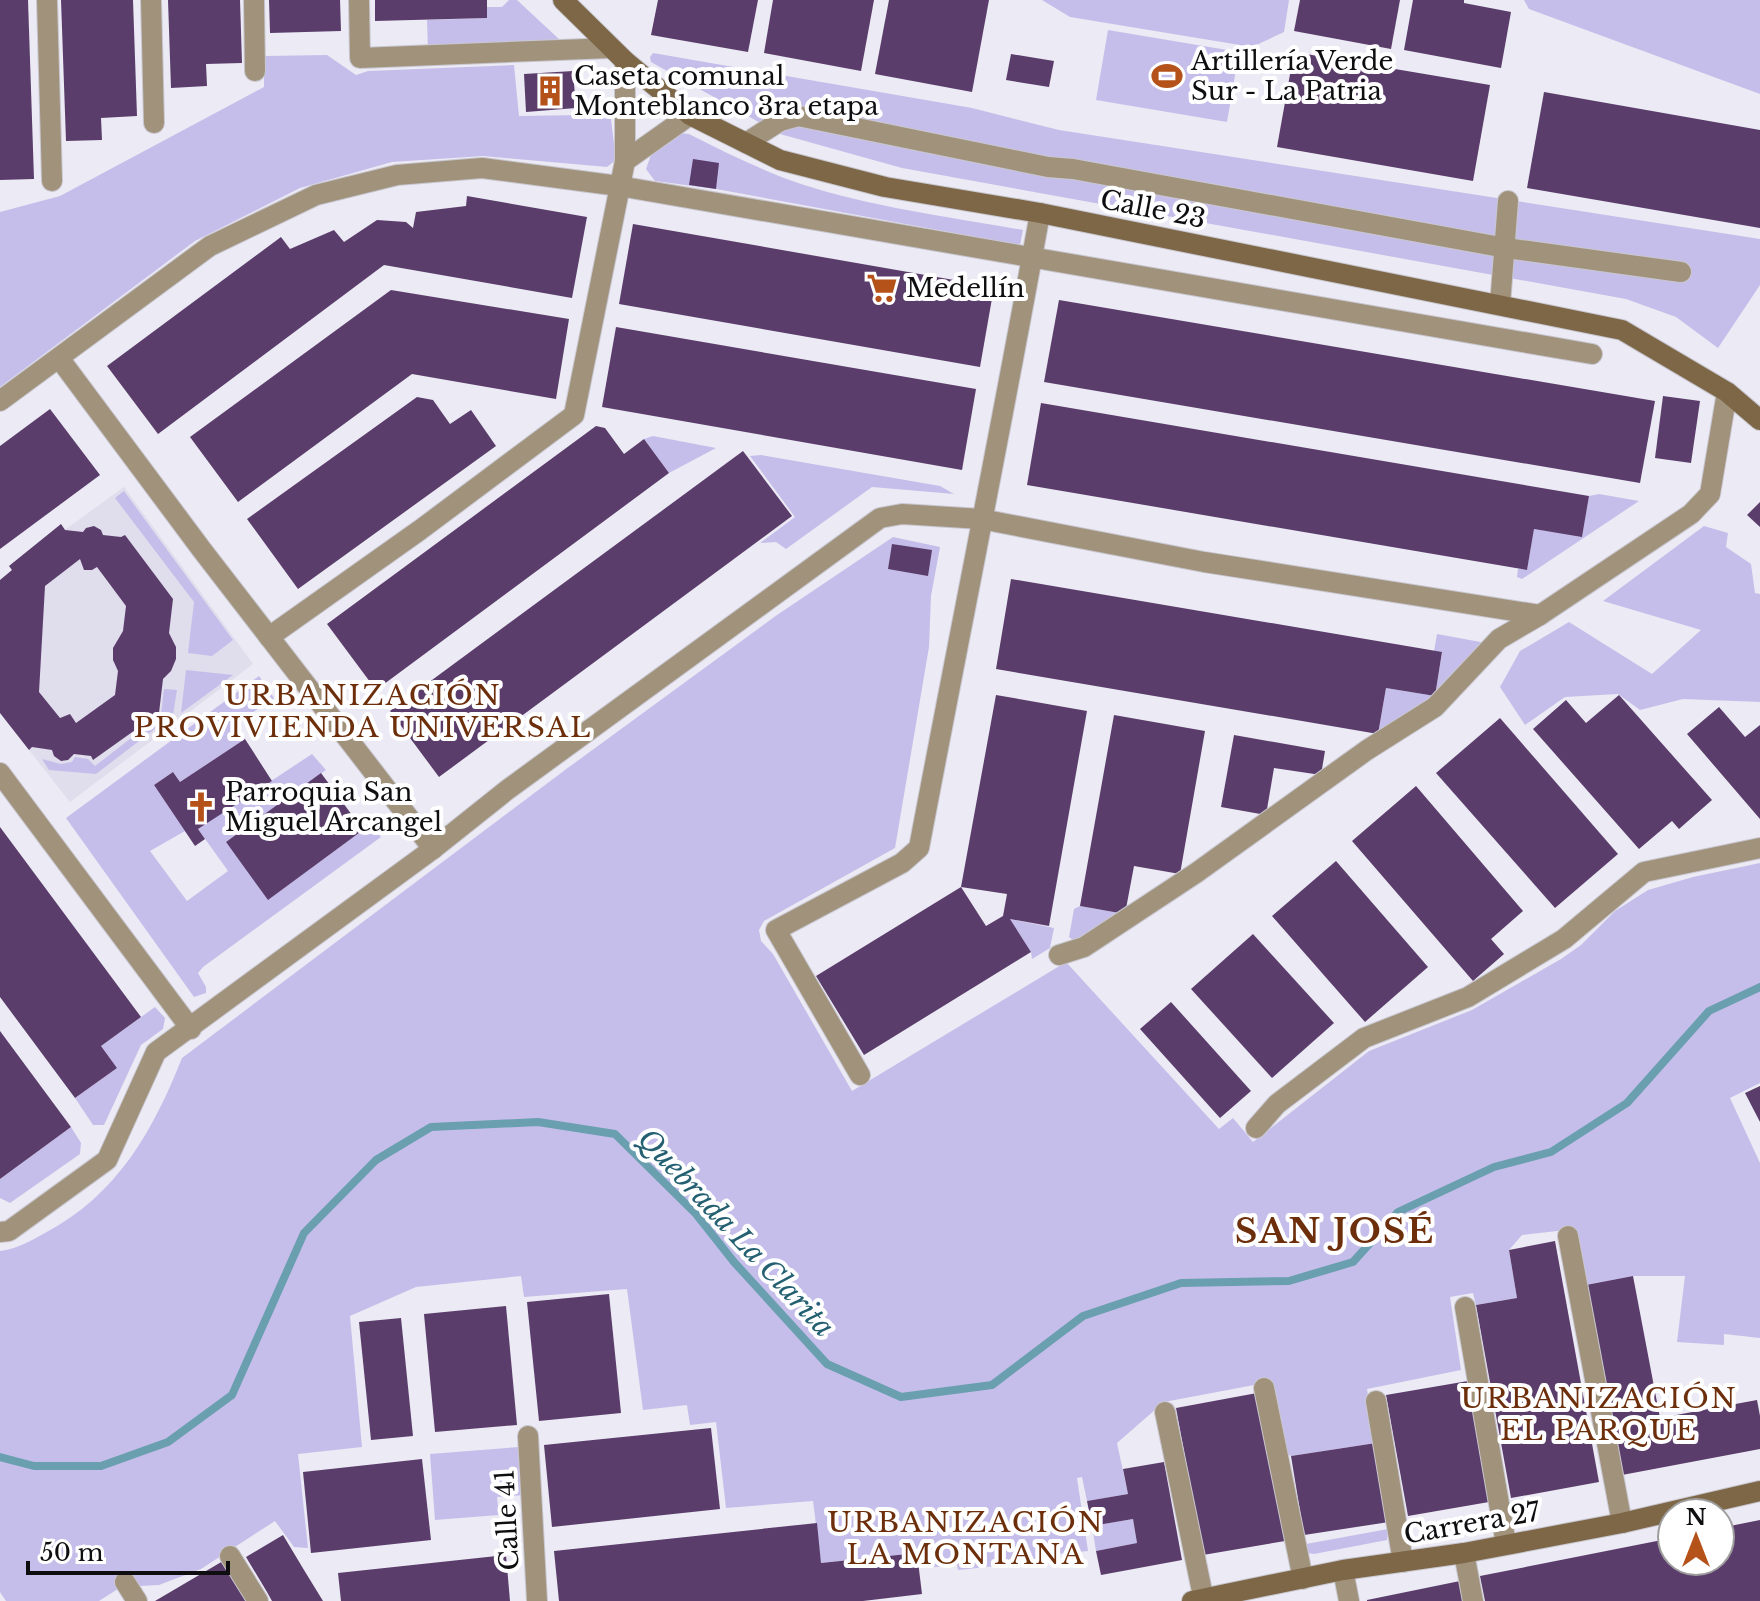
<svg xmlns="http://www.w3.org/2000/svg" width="1760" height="1601" viewBox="0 0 1760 1601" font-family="'Libre Baskerville',serif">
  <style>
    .built { fill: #e0dded }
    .green { fill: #c6beea }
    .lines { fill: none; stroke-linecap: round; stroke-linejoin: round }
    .stream { stroke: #6a9fb0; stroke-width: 8 }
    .building { fill: #5a3d6b; fill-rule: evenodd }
    .street-casing { stroke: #c8c7d0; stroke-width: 22 }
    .secondary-casing { stroke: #c8c7d0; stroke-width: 22 }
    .street { stroke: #a1927c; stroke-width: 20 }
    .secondary { stroke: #7d6746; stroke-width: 20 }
    .labels { text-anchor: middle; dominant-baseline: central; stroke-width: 8; stroke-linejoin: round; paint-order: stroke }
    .poi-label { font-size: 26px; fill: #0e0d10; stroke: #fff; text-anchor: start }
    .street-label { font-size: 26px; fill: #0e0d10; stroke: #fff }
    .neighbourhood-label { font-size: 28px; letter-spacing: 2px; fill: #6d2e0b; stroke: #fff }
    .water-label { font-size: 28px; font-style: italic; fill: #246071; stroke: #fff }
    .district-label { font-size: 34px; font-weight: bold; letter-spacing: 2px; fill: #6d2e0b; stroke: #fff }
  </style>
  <rect width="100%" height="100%" fill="#eceaf4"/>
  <!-- built -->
  <polygon class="built" points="124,487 253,664 70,802 0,713 0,580 12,571 9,566 61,524 66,529"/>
  <!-- green -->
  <g class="green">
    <polygon points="509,0 517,0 560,40 428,52 427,20 487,18 487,7 502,7"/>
    <polygon points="1042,0 1289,0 1284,32 1252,47 1070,17"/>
    <polygon points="1524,0 1760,0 1760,94 1529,9"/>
    <polygon points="1108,30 1239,52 1227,122 1096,100"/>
    <polygon points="653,53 972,108 1059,130 1760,239 1760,285 1718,348 1676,317 1626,299 902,168 780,134 651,62 650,57"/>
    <polygon points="327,55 356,75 368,71 514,65 519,116 581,115 611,119 616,160 607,167 483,156 392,162 300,188 195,241 0,387 0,212 60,196 264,87 264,56"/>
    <path d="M680,133l9,1c36,18 73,37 112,50 71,23 148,33 222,46l-3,15 -304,-56 -61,-8 -9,-12 6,-17z"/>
    <polygon points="653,436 716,448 669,473 644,439"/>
    <polygon points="761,455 940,486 954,494 872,487 786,549 776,542 760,543 795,517 750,456"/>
    <polygon points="124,491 233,640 212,656 188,653 194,602 115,498"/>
    <polygon points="1599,494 1639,501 1522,579 1517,577 1518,569 1527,569 1534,529 1582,536 1589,496"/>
    <polygon points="1704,526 1728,533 1726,547 1751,564 1755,593 1760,594 1760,702 1683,699 1640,710 1618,694 1565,697 1525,725 1500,687 1520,651 1569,622 1652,674 1701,630 1603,601"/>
    <path d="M893,537l47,10 -9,49 -2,51 -34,201 -131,73 -5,9 2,11 12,13 79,137 214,-129 153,167 14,-11 20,24 116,-91 103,-41 89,-51 20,-14 34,-34 33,-21 45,-13 67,-14v220l-30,15 30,65v175l-36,-4v11l-47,-3 8,-66h-52l-47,9 -11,-56 -53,6 -13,15 8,48 -41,7 -3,-12 -23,4 11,73 -94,19 9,54 -85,13 -6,-3 -15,-71 -106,20 -47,41 11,51 -41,7 -5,-24 -5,1 11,73 -52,5v6l-78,8 -1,-5 -31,3 -3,-20 -6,5 -96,10 -8,-62 -87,7 -10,-86 -26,3 -3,-20 -44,5 -16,-121 -103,8 -3,-21 -105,11 -66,29 12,131 -64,7 10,94 -14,-1 -19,-26 -74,48 -42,16 -38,2 -22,14h-93l-6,-9v-341c17,-2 30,-10 45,-18 72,-38 108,-102 137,-175l383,-288 212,-155z"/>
    <polygon points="1437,634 1486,643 1435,696 1378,734 1386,688 1435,696 1442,653 1434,651"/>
    <polygon points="186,670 233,675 181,713"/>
    <polygon points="259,676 274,698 234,725 245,739 180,782 173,772 154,785 185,831 150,851 187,901 228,871 198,829 312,754 326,770 226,842 269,899 363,830 371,826 381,837 203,967 198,973 206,987 206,993 194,997 66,818"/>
    <polygon points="164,689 177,690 173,715 96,774 49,770 42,759 61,764 72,762 75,757 88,759 95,766 161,715"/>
    <polygon points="1080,906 1125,914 1078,943 1069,937 1074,909"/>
    <polygon points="1010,919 1054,928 1050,948 1032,959 1031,952"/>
    <polygon points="155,1007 165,1018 163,1029 141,1045 104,1125 93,1125 75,1098 117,1068 101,1046"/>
    <polygon points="71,1127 81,1143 80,1154 10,1203 0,1198 0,1179"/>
    <polygon points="519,1447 524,1495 497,1497 499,1515 435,1520 430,1454"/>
    <polygon points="1133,1519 1137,1543 1096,1551 1092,1526"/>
    <polygon points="1388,1529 1387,1540 1314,1554 1308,1553 1306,1544"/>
  </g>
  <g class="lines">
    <!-- stream -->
    <polyline class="stream" points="0,1457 34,1466 101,1466 168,1442 232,1395 304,1233 376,1160 431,1127 538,1122 615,1134 696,1214 734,1262 827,1364 901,1397 992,1385 1083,1316 1181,1283 1289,1281 1353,1262 1398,1212 1494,1167 1551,1152 1627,1103 1709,1011 1760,987"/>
  </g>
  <!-- building -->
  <g class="building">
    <polygon points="0,0 28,0 34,179 0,180"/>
    <polygon points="61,0 133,0 137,116 101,118 102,140 66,141"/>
    <polygon points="168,0 240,0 242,63 206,64 207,86 171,88"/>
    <polygon points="269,0 340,0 341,31 270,33"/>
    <polygon points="375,0 487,0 487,18 375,21"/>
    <polygon points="658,0 758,0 748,52 651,35"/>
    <polygon points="773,0 874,0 861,71 764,53"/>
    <polygon points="889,0 989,0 972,92 875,74"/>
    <polygon points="1300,0 1400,0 1391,49 1294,31"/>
    <polygon points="1413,0 1464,0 1464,3 1511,12 1501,68 1404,50"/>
    <polygon points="1294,52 1490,85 1473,181 1277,147"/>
    <polygon points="1011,54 1054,61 1049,87 1006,80"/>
    <polygon points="573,71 576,108 526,112 524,74"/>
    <polygon points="1544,92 1760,130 1760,228 1527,188"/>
    <polygon points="693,159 719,163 716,189 689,185"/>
    <polygon points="467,196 587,217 572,298 384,265 158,434 107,366 281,237 290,249 334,230 344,242 377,220 406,222 413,228 416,212 466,206"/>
    <polygon points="633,224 994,287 980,367 619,304"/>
    <polygon points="391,290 569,319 556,399 412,374 238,502 190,437"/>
    <polygon points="1059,300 1655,401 1640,483 1044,382"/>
    <polygon points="616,327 976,389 962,470 602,407"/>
    <polygon points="1663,396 1700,401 1691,463 1655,458"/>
    <polygon points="417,397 433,400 450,424 471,410 496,446 298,589 247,519"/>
    <polygon points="1041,403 1589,496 1582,537 1534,529 1527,570 1027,485"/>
    <polygon points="50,409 100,475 0,549 0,446"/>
    <polygon points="596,426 605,428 624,454 644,439 669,473 376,690 327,624"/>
    <polygon points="743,451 792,516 439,777 390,711"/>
    <polygon points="1760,502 1760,527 1747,515"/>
    <path d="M61,524l4,6 18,2 3,-4 8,-2 7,4 2,5 18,2 4,-2 48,64 -4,34 7,14v12l-5,12 -8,8 -4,34 -66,47 -2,-4 -17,-2 -6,6 -7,1 -7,-5 -2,-6 -20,-3 -3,3 -29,-37v-133l12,-10 -3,-4zM80,559l4,11h8l5,-3 29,39 -3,25 -10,17v12l5,11 -3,24 -39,28 -6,-9 -10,4 -21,-26 6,-106z"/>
    <polygon points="892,544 932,550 928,576 888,569"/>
    <polygon points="1011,579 1442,652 1435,696 1386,688 1378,734 996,669"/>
    <polygon points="996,695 1087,711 1049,926 1010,919 1031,952 864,1055 816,976 961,887 986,926 1003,916 1007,894 961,887"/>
    <polygon points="1619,695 1712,800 1679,829 1672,821 1639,849 1533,729 1566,700 1586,723"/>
    <polygon points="1719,707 1745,737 1760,725 1760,819 1687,734"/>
    <polygon points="1114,715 1205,731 1180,874 1134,866 1125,914 1080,906"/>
    <polygon points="1500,718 1618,854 1555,908 1436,773"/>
    <polygon points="1234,735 1325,751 1321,775 1274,768 1266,815 1221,807"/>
    <polygon points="245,739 272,781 198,829 205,839 195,846 154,785 173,772 180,782"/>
    <polygon points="321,773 363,830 268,900 226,842"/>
    <polygon points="1416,786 1523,911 1491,939 1504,954 1473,981 1352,841"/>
    <polygon points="0,827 141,1017 101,1046 117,1068 75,1098 0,997"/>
    <polygon points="1336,861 1428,967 1365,1022 1272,916"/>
    <polygon points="1253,934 1334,1023 1272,1078 1191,989"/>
    <polygon points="1171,1002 1251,1091 1220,1118 1140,1029"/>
    <polygon points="0,1031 71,1127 0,1179"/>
    <polygon points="1760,1086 1760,1122 1745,1093"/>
    <polygon points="1555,1241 1599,1482 1511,1498 1476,1305 1517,1298 1509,1250"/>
    <polygon points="1633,1276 1660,1418 1757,1400 1760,1416 1760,1449 1622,1475 1586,1285"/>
    <polygon points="609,1294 621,1413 539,1421 527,1302"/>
    <polygon points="506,1306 517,1425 435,1432 424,1314"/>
    <polygon points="401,1318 413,1436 371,1440 359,1322"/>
    <polygon points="1468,1381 1489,1502 1408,1516 1386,1395"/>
    <polygon points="1257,1393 1285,1541 1203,1555 1176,1408"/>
    <polygon points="711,1428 720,1509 552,1527 544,1445"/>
    <polygon points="1376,1443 1389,1522 1304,1535 1291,1456"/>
    <polygon points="422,1459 431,1540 311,1553 303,1472"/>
    <polygon points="1164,1462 1182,1560 1101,1575 1096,1551 1137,1543 1133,1519 1092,1526 1087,1501 1128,1494 1123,1469"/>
    <polygon points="1760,1520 1760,1601 1485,1601 1480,1576 1672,1538 1672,1561 1720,1561 1720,1528"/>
    <polygon points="817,1523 821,1563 917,1553 922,1594 863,1601 559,1601 554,1551"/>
    <polygon points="283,1535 304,1570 323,1601 272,1601 267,1592 246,1557"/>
    <polygon points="506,1555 510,1601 341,1601 338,1573"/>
    <polygon points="223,1561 247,1601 155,1601"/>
    <polygon points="1460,1581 1464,1601 1367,1601 1367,1600"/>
  </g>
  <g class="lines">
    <!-- street casing -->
    <g class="street-casing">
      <g id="street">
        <polyline points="47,0 52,181"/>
        <polyline points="151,0 154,123"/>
        <polyline points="254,0 255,71"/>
        <polyline points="359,0 360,58 611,48"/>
        <polyline points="746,143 780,121 798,116 1048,167 1073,169 1506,248 1681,272"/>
        <polyline points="625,161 690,115"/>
        <polyline points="1500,305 1508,201"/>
        <polyline points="59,358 202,550 433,849"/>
        <polyline points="0,401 210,246 316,195 397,175 482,168 619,186 1592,354"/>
        <polyline points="269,637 420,530 574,415 625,161 625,61"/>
        <polyline points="0,773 191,1029"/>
        <polyline points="1059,955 1084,947 1196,873 1367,750 1435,707 1499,639 1540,615 1691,514 1710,494 1727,392"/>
        <path d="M860,1075l-84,-145 126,-67 17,-15c40,-212 83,-423 121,-635"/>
        <polyline points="1256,1128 1277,1104 1364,1038 1468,997 1564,939 1644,872 1760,848"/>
        <polyline points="0,1232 9,1231 107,1160 156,1052 433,849 507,790 880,518 902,514 981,519 1204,562 1540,615"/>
        <polyline points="1568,1236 1622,1523"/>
        <polyline points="1465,1307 1506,1544"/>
        <polyline points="1264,1388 1303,1579"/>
        <polyline points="1376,1401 1403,1562"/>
        <polyline points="1165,1412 1204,1601"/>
        <polyline points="528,1436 537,1601"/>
        <polyline points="1464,1553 1473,1601"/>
        <polyline points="230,1556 258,1601"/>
        <polyline points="1343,1570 1349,1601"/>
        <polyline points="125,1582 137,1601"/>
      </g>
    </g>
    <!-- secondary casing -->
    <g class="secondary-casing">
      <g id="secondary">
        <polyline points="563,0 625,61 690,115 780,160 885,187 1040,213 1622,330 1727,392 1760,420"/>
        <polyline points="1192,1601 1343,1570 1464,1553 1622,1523 1760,1491"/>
      </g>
    </g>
    <!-- street -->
    <use href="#street" class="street"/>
    <!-- secondary -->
    <use href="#secondary" class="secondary"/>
  </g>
  <!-- icons -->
  <defs>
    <g id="stadium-bare" transform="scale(2.4)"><path d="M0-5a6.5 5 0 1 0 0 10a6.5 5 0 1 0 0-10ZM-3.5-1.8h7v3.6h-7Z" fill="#b5521a" stroke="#fff" stroke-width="2.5" paint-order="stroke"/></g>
    <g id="building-bare" transform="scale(2.4)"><path d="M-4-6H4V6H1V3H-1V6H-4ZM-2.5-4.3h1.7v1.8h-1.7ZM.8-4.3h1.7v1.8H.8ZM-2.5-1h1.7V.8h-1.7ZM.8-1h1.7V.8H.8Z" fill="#b5521a" stroke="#fff" stroke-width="2.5" paint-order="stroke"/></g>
    <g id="supermarket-bare" transform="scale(2.4)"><path d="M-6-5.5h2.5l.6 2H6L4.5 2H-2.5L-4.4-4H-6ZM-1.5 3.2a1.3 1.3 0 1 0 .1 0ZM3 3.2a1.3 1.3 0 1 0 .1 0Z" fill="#b5521a" stroke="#fff" stroke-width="2.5" paint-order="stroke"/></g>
    <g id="church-bare" transform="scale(2.4)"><path d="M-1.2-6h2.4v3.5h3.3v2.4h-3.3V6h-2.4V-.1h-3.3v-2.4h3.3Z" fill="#b5521a" stroke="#fff" stroke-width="2.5" paint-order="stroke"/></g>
  </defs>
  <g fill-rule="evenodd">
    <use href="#stadium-bare" x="1167" y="76"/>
    <use href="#building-bare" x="550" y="91"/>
    <use href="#supermarket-bare" x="882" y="288"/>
    <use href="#church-bare" x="201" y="807"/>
  </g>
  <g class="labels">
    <!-- poi labels -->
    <g class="poi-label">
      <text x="1191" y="61">Artillería Verde<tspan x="1191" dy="30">Sur - La Patria</tspan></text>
      <text x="574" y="76">Caseta comunal<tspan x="574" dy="30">Monteblanco 3ra etapa</tspan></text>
      <text x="906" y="288">Medellín</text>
      <text x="225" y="792">Parroquia San<tspan x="225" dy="30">Miguel Arcangel</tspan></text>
    </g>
    <!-- street labels -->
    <g class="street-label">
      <text transform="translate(1153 209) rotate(11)">Calle 23</text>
      <text transform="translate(507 1520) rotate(-93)">Calle 41</text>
      <text transform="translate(1472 1523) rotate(-10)">Carrera 27</text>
    </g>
    <!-- neighbourhood labels -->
    <g class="neighbourhood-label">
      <text x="363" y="695">URBANIZACIÓN<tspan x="363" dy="32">PROVIVIENDA UNIVERSAL</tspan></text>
      <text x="1599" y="1398">URBANIZACIÓN<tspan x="1599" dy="32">EL PARQUE</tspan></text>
      <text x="966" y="1522">URBANIZACIÓN<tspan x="966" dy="32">LA MONTANA</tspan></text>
    </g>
    <!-- water labels -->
    <g class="water-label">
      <text transform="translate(736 1233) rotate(47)">Quebrada La Clarita</text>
    </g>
    <!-- district labels -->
    <g class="district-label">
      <text x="1335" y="1231">SAN JOSÉ</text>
    </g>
  </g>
  <!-- north arrow -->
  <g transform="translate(1696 1537)"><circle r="38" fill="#ffffff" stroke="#9f9e9f" stroke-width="2"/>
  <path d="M0-6L14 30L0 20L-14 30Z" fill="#b5521a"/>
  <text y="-12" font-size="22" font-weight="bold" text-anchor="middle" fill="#0e0d10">N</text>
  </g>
  <!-- scale -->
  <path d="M28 1561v12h200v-12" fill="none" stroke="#0e0d10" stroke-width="4"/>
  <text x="40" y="1561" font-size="24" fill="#0e0d10" stroke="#ffffff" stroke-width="6" paint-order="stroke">50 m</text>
</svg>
